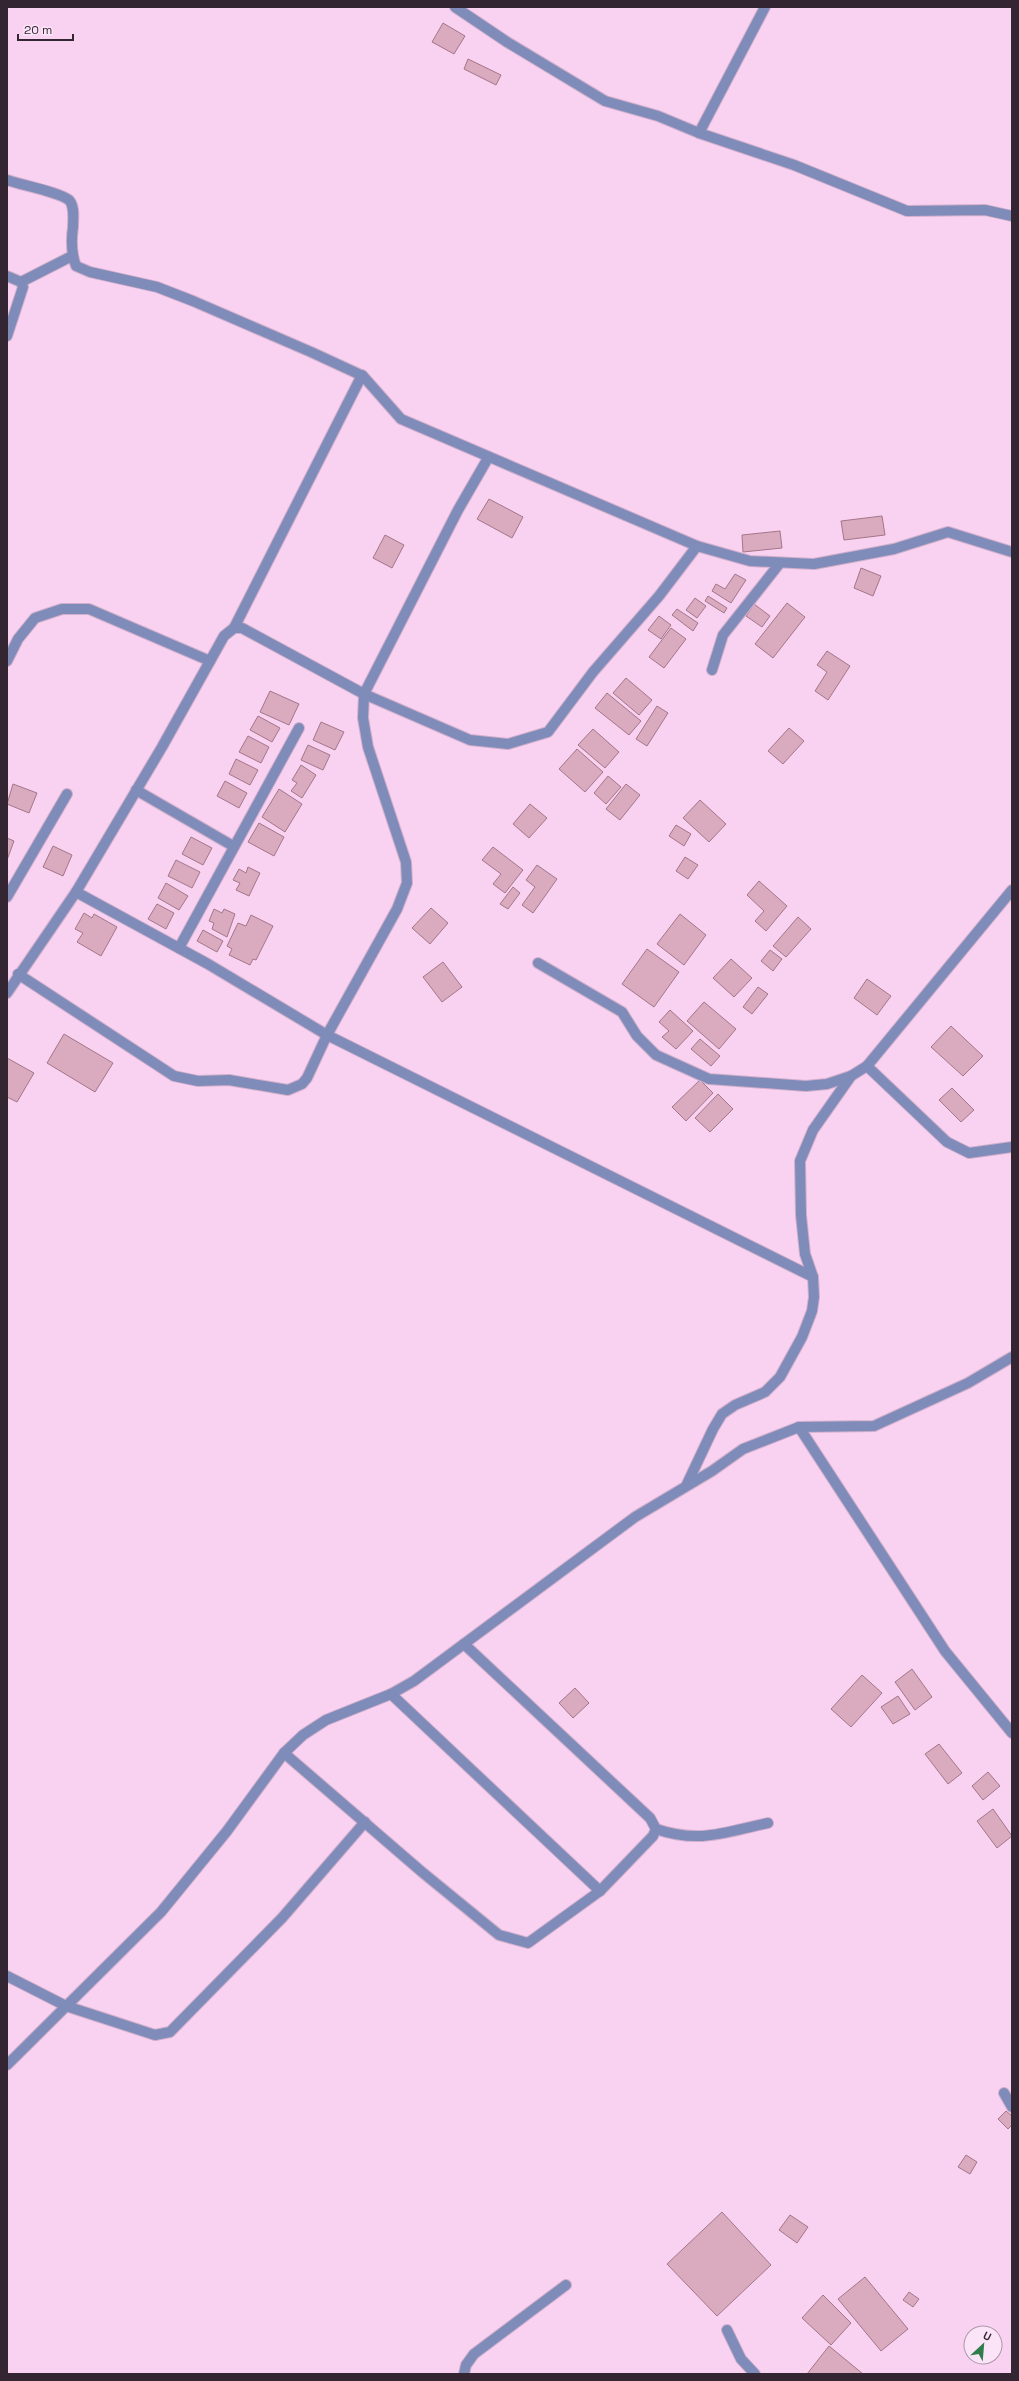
<svg xmlns="http://www.w3.org/2000/svg" width="1019" height="2381" viewBox="0 0 1019 2381" font-family="'Space Grotesk',sans-serif">
  <style>
    .building { fill: #daabbe; stroke: #a37689 }
    .lines { fill: none; stroke-linecap: round; stroke-linejoin: round }
    .minor-casing { stroke: #d1afcb; stroke-width: 12 }
    .minor { stroke: #7f8cba; stroke-width: 10 }
  </style>
  <rect width="100%" height="100%" fill="#f9d1f1"/>
  <!-- building -->
  <g class="building">
    <polygon points="443,23 465,36 454,54 432,42"/>
    <polygon points="468,59 501,75 496,85 464,69"/>
    <polygon points="489,499 523,517 512,538 477,519"/>
    <polygon points="882,516 885,535 844,540 841,521"/>
    <polygon points="780,531 782,548 743,552 742,535"/>
    <polygon points="385,535 404,545 392,568 373,558"/>
    <polygon points="861,568 881,576 873,596 854,588"/>
    <polygon points="735,574 746,580 731,603 712,591 716,584 725,589"/>
    <polygon points="708,596 727,608 724,613 705,601"/>
    <polygon points="695,598 706,606 697,618 686,610"/>
    <polygon points="787,603 805,617 773,658 755,644"/>
    <polygon points="754,604 770,616 762,627 746,616"/>
    <polygon points="677,609 698,623 693,631 672,615"/>
    <polygon points="659,616 671,625 661,639 648,630"/>
    <polygon points="671,628 686,639 664,668 649,657"/>
    <polygon points="827,651 850,666 828,700 815,691 827,672 817,665"/>
    <polygon points="626,678 652,700 639,715 613,693"/>
    <polygon points="270,691 299,704 289,725 260,712"/>
    <polygon points="607,693 641,721 629,735 595,708"/>
    <polygon points="657,706 668,713 647,746 636,739"/>
    <polygon points="258,716 280,728 272,742 250,730"/>
    <polygon points="321,722 344,732 335,750 313,740"/>
    <polygon points="789,728 804,741 783,764 768,751"/>
    <polygon points="593,729 619,752 605,768 578,745"/>
    <polygon points="248,736 269,747 261,763 239,752"/>
    <polygon points="308,745 330,755 323,770 301,760"/>
    <polygon points="577,749 603,772 585,792 559,769"/>
    <polygon points="236,759 258,770 250,785 229,774"/>
    <polygon points="301,765 316,775 302,798 291,791 297,783 292,780"/>
    <polygon points="608,776 621,787 606,804 594,793"/>
    <polygon points="225,781 247,793 239,808 217,796"/>
    <polygon points="13,784 37,793 29,813 7,804"/>
    <polygon points="626,784 640,795 620,820 606,809"/>
    <polygon points="279,789 302,804 285,832 262,817"/>
    <polygon points="700,800 726,824 709,842 683,818"/>
    <polygon points="530,804 547,818 529,838 513,824"/>
    <polygon points="259,823 284,837 274,856 248,842"/>
    <polygon points="676,825 691,834 684,846 669,836"/>
    <polygon points="191,837 212,848 203,865 182,854"/>
    <polygon points="7,838 14,841 7,860"/>
    <polygon points="53,846 72,855 63,876 43,867"/>
    <polygon points="493,847 523,870 505,893 493,884 501,874 482,860"/>
    <polygon points="685,857 698,865 688,879 676,871"/>
    <polygon points="176,860 200,872 192,888 168,876"/>
    <polygon points="537,865 557,879 533,913 522,905 535,887 526,880"/>
    <polygon points="248,867 260,873 249,896 236,890 240,883 233,880 239,869 246,873"/>
    <polygon points="759,881 787,906 766,931 755,921 764,911 747,895"/>
    <polygon points="166,883 188,896 179,910 158,898"/>
    <polygon points="513,887 520,893 508,909 500,904"/>
    <polygon points="157,904 174,913 166,929 148,919"/>
    <polygon points="431,908 448,923 430,944 412,928"/>
    <polygon points="214,909 222,913 224,909 235,914 227,937 212,929 214,923 209,921"/>
    <polygon points="84,913 92,918 94,914 117,927 101,956 77,942 83,933 75,929"/>
    <polygon points="680,914 706,935 684,965 657,944"/>
    <polygon points="251,915 273,926 256,960 253,959 250,965 229,955 232,949 227,946 238,923 246,926"/>
    <polygon points="798,917 811,929 786,957 773,946"/>
    <polygon points="203,930 223,941 217,952 197,941"/>
    <polygon points="647,949 679,972 654,1007 622,984"/>
    <polygon points="770,950 782,959 773,971 761,961"/>
    <polygon points="731,959 752,978 734,997 713,978"/>
    <polygon points="443,962 462,987 442,1002 423,977"/>
    <polygon points="867,979 891,996 877,1015 854,998"/>
    <polygon points="758,987 768,994 752,1014 743,1007"/>
    <polygon points="704,1002 736,1029 719,1049 687,1021"/>
    <polygon points="670,1010 693,1031 676,1049 662,1037 669,1031 659,1022"/>
    <polygon points="951,1026 983,1056 963,1076 931,1047"/>
    <polygon points="64,1034 113,1063 95,1092 47,1063"/>
    <polygon points="700,1039 720,1056 711,1066 691,1049"/>
    <polygon points="7,1058 34,1073 17,1102 7,1097"/>
    <polygon points="700,1080 713,1093 686,1121 672,1107"/>
    <polygon points="952,1088 974,1110 961,1122 939,1100"/>
    <polygon points="718,1094 733,1109 710,1132 695,1118"/>
    <polygon points="912,1669 932,1697 915,1710 895,1682"/>
    <polygon points="862,1675 882,1693 851,1727 831,1709"/>
    <polygon points="575,1688 589,1703 573,1718 559,1703"/>
    <polygon points="898,1696 910,1714 893,1724 881,1707"/>
    <polygon points="939,1744 962,1773 948,1784 925,1754"/>
    <polygon points="988,1772 1000,1786 983,1800 972,1786"/>
    <polygon points="993,1809 1012,1836 997,1848 977,1821"/>
    <polygon points="1006,2111 1012,2116 1012,2125 1008,2129 998,2119"/>
    <polygon points="966,2155 977,2162 970,2174 958,2167"/>
    <polygon points="722,2212 771,2265 717,2316 667,2264"/>
    <polygon points="790,2215 808,2227 797,2243 779,2230"/>
    <polygon points="865,2277 908,2329 881,2351 838,2299"/>
    <polygon points="909,2292 919,2299 913,2307 903,2300"/>
    <polygon points="823,2295 851,2323 831,2345 802,2318"/>
    <polygon points="829,2346 863,2374 807,2374"/>
  </g>
  <g class="lines">
    <!-- minor casing -->
    <g class="minor-casing">
      <g id="minor">
        <polyline points="455,7 507,42 605,101 658,116 699,133 794,165 907,211 985,210 1012,216"/>
        <polyline points="699,133 765,7"/>
        <path d="M7,180c14,5 52,12 62,20 6,6 4,19 4,27 -2,14 -2,26 3,39l14,6 67,15 36,14 118,51 52,24 38,43 296,127"/>
        <polyline points="7,276 21,282 23,287 7,336"/>
        <polyline points="21,282 72,256"/>
        <polyline points="234,628 242,628 364,694 470,740 508,744 548,732 593,672 659,596 697,546 750,561 814,564 894,549 948,532 1012,552"/>
        <polyline points="7,661 18,639 35,618 62,609 89,609 210,661"/>
        <polyline points="712,670 723,635 780,563"/>
        <polyline points="136,790 233,846"/>
        <polyline points="76,892 208,964 327,1035 813,1277"/>
        <polyline points="7,897 67,794"/>
        <polyline points="179,948 299,728"/>
        <polyline points="538,963 622,1012 637,1036 656,1055 709,1079 806,1086 827,1084 851,1076 867,1066 1012,890"/>
        <polyline points="18,974 174,1076 198,1081 229,1080 288,1090 302,1084 307,1078 327,1035 397,909 407,883 406,862 368,747 363,718 364,694 458,510 488,458"/>
        <polyline points="7,993 76,892 162,747 224,636 234,628 362,375"/>
        <polyline points="867,1066 947,1142 969,1153 1012,1147"/>
        <polyline points="799,1427 945,1651 1012,1733"/>
        <polyline points="687,1484 713,1429 722,1414 735,1405 765,1392 780,1377 802,1337 812,1311 814,1297 813,1277 805,1254 801,1215 800,1161 813,1130 851,1076"/>
        <polyline points="391,1694 600,1891"/>
        <polyline points="284,1753 422,1872 499,1935 528,1943 600,1891 653,1836 656,1829 650,1818 464,1644"/>
        <path d="M656,1829c44,15 69,3 112,-6"/>
        <polyline points="7,1976 66,2006 155,2035 170,2032 282,1918 365,1822"/>
        <polyline points="7,2065 161,1912 227,1831 284,1753 303,1735 326,1720 391,1694 414,1681 635,1517 712,1471 743,1449 799,1427 874,1426 968,1383 1012,1357"/>
        <polyline points="1004,2093 1012,2107"/>
        <polyline points="727,2330 741,2359 755,2374"/>
        <polyline points="464,2374 466,2365 474,2354 566,2285"/>
      </g>
    </g>
    <!-- minor -->
    <use href="#minor" class="minor"/>
  </g>
  <!-- border -->
  <rect width="1019" height="2381" fill="none" stroke="#332531" stroke-width="16"/>
  <!-- north arrow -->
  <g transform="translate(983 2345) rotate(26)"><circle r="19" fill="#fce4f8" stroke="#ac98a8"/>
  <path d="M0-3L7 15L0 10L-7 15Z" fill="#307d4c"/>
  <text y="-6" font-size="11" font-weight="bold" text-anchor="middle" fill="#332531">U</text>
  </g>
  <!-- scale -->
  <path d="M18 34v6h55v-6" fill="none" stroke="#332531" stroke-width="2"/>
  <text x="24" y="34" font-size="12" fill="#332531" stroke="#fce4f8" stroke-width="3" paint-order="stroke">20 m</text>
</svg>
